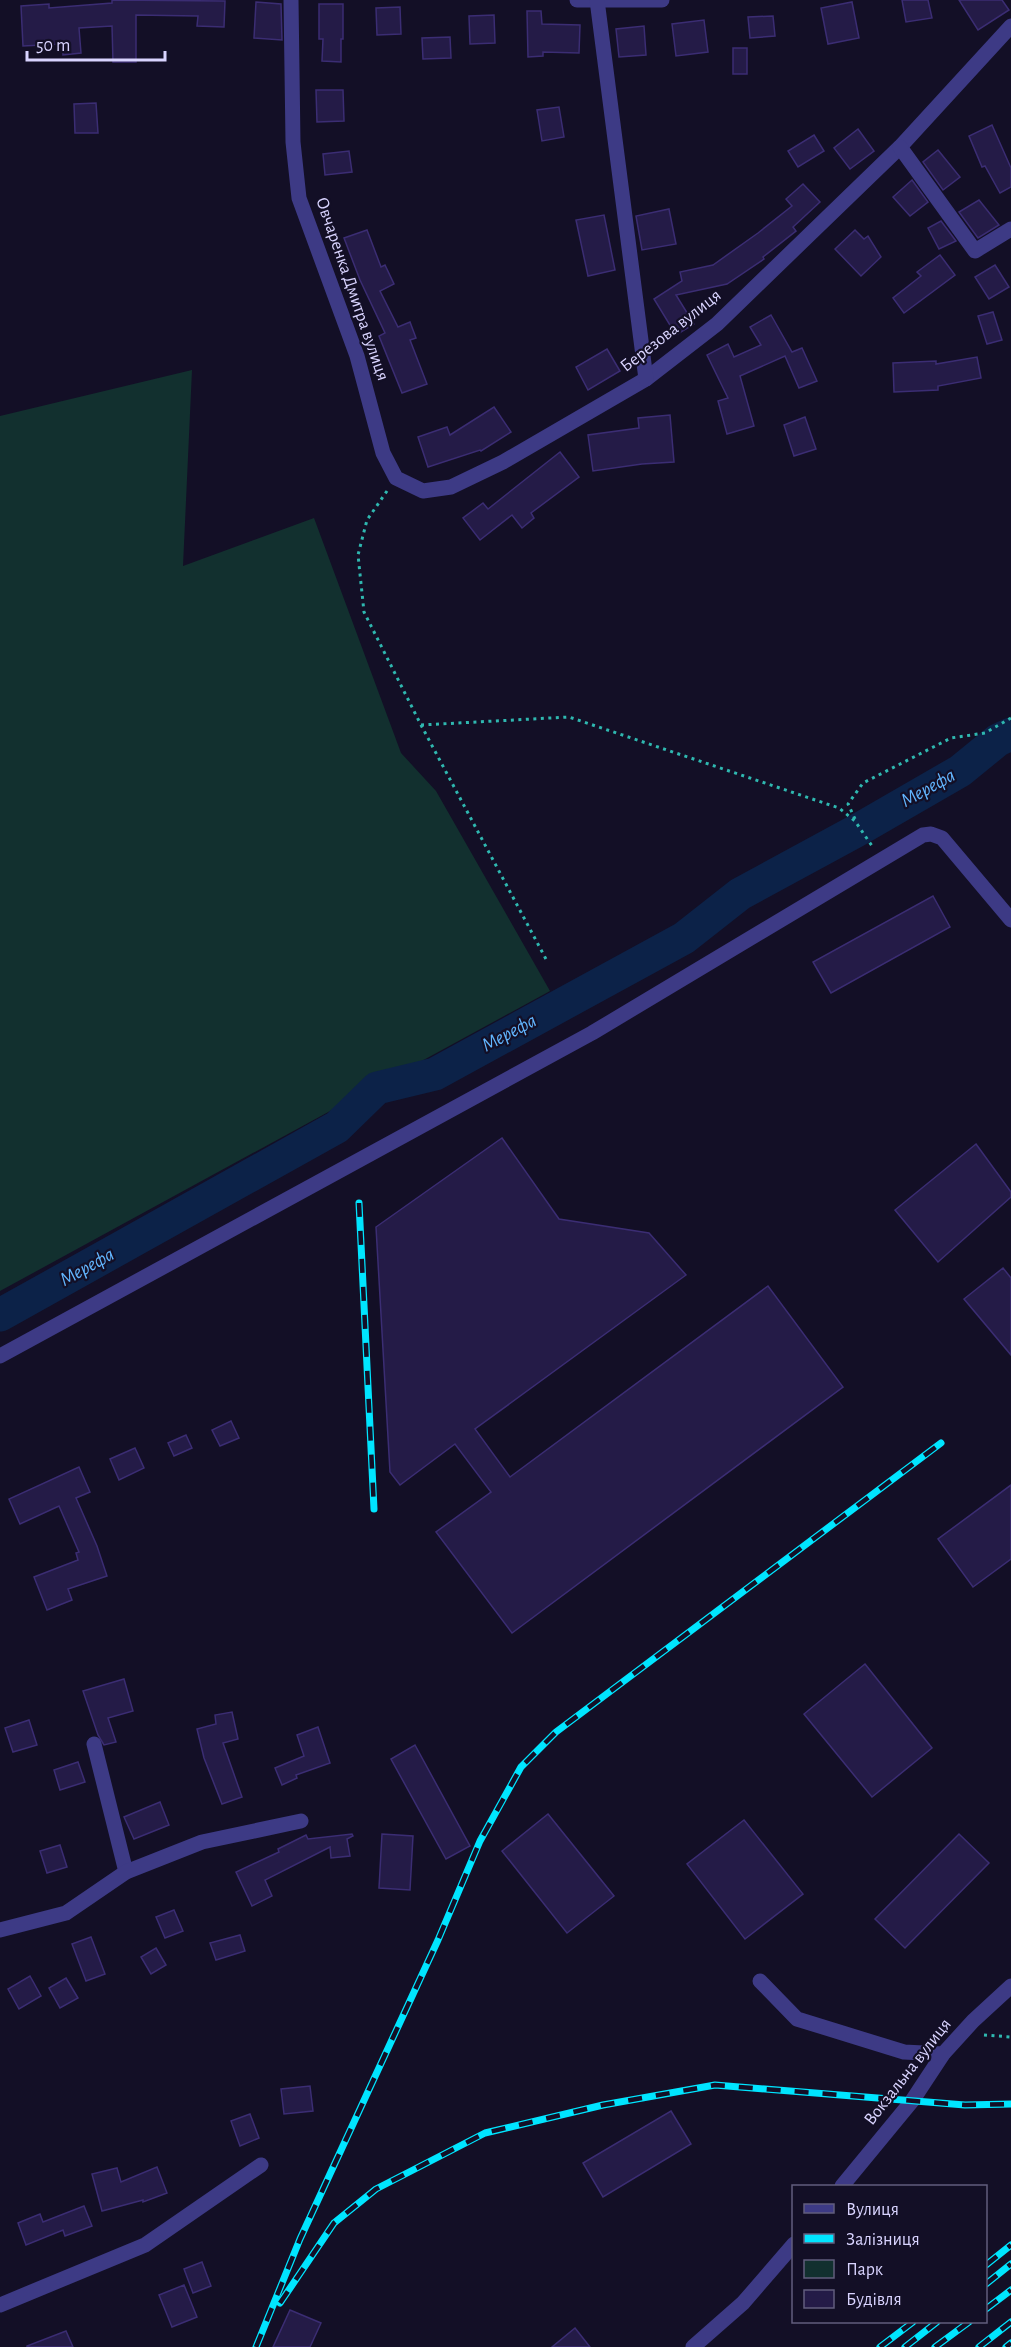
<svg xmlns="http://www.w3.org/2000/svg" width="1011" height="2347" viewBox="0 0 1011 2347" font-family="'Alegreya Sans',sans-serif">
  <style>
    .green { fill: #12302f }
    .lines { fill: none; stroke-linecap: round; stroke-linejoin: round }
    .river { stroke: #0c2248; stroke-width: 33 }
    .building { fill: #241b47; stroke: #3b2d73; stroke-width: 1.5 }
    .path { stroke: #2fb8b0; stroke-width: 3; stroke-dasharray: 3 4.5; stroke-linecap: butt }
    .minor { stroke: #3d3a85; stroke-width: 15 }
    .rail-casing { stroke: #00e5ff; stroke-width: 7 }
    .rail { stroke: #130f26; stroke-width: 4.5; stroke-dasharray: 14; stroke-linecap: butt }
    .labels { text-anchor: middle; dominant-baseline: central; stroke-width: 4.5; stroke-linejoin: round; paint-order: stroke }
    .street-label { font-size: 18px; fill: #d9d4ff; stroke: #130f26 }
    .water-label { font-size: 20px; font-style: italic; fill: #62b6ff; stroke: #130f26 }
  </style>
  <rect width="100%" height="100%" fill="#130f26"/>
  <!-- green -->
  <polygon class="green" points="192,370 183,566 314,518 401,753 436,791 550,991 0,1291 0,416"/>
  <g class="lines">
    <!-- river -->
    <polyline class="river" points="0,1315 337,1127 377,1088 435,1074 684,938 740,894 856,831 960,771 998,740 1011,734"/>
  </g>
  <!-- building -->
  <g class="building">
    <polygon points="112,0 225,1 224,27 197,26 198,16 136,15 136,62 113,62 112,26 79,28 81,53 63,55 62,44 23,46 21,6 49,4 49,8 112,3"/>
    <polygon points="902,0 928,0 932,18 906,22"/>
    <polygon points="959,0 1002,0 1009,10 978,30"/>
    <polygon points="256,2 281,4 282,40 254,38"/>
    <polygon points="852,2 859,38 828,44 821,8"/>
    <polygon points="319,4 343,4 343,39 341,39 341,62 322,61 323,39 319,39"/>
    <polygon points="400,7 401,34 377,35 376,8"/>
    <polygon points="527,11 541,11 542,24 580,25 579,53 543,52 543,56 528,57"/>
    <polygon points="494,15 495,43 470,44 469,16"/>
    <polygon points="773,16 775,36 750,38 748,17"/>
    <polygon points="704,20 708,52 676,56 672,24"/>
    <polygon points="644,26 646,55 619,57 616,29"/>
    <polygon points="450,37 451,58 423,59 422,38"/>
    <rect x="733" y="48" width="14" height="26"/>
    <polygon points="316,90 343,90 344,121 317,122"/>
    <polygon points="96,103 98,133 75,133 74,104"/>
    <polygon points="559,107 564,137 542,141 537,110"/>
    <polygon points="992,125 1011,168 1011,187 1000,193 985,166 982,167 969,136"/>
    <polygon points="858,129 874,151 850,169 834,148"/>
    <polygon points="814,135 824,151 798,167 788,151"/>
    <polygon points="938,150 960,177 943,190 923,162"/>
    <polygon points="349,151 352,172 325,175 323,154"/>
    <polygon points="912,180 928,202 910,216 893,197"/>
    <polygon points="803,184 820,202 793,227 796,231 763,257 764,259 727,284 676,295 694,324 676,335 654,299 682,281 680,272 713,265 758,233 792,206 786,199"/>
    <polygon points="979,200 999,225 978,238 959,212"/>
    <polygon points="669,209 676,244 642,250 636,216"/>
    <polygon points="604,215 615,270 588,276 576,220"/>
    <polygon points="941,221 956,241 939,249 928,228"/>
    <polygon points="367,230 381,267 385,265 394,284 380,291 398,327 410,322 416,338 410,340 427,384 402,393 379,336 385,333 360,280 344,238"/>
    <polygon points="855,230 864,239 868,236 881,257 861,276 835,249"/>
    <polygon points="940,255 955,275 904,313 893,298 921,276 917,272"/>
    <polygon points="995,265 1009,287 989,299 975,277"/>
    <polygon points="993,312 1002,340 987,344 978,316"/>
    <polygon points="771,315 792,352 802,348 817,381 799,388 785,356 740,376 754,426 727,434 718,401 728,398 707,355 728,344 734,357 761,345 750,327"/>
    <polygon points="607,349 620,371 588,390 576,367"/>
    <polygon points="977,357 981,378 938,386 938,390 894,392 893,363 936,361 936,364"/>
    <polygon points="494,407 511,432 481,451 480,450 428,467 418,437 447,427 450,435"/>
    <polygon points="670,415 674,462 642,464 593,471 588,435 639,428 638,418"/>
    <polygon points="805,417 816,449 794,456 784,425"/>
    <polygon points="560,452 579,477 531,513 534,518 522,528 512,515 480,540 463,518 483,503 488,509"/>
    <polygon points="933,896 950,927 831,993 813,962"/>
    <polygon points="502,1138 559,1219 649,1233 686,1275 475,1429 510,1477 768,1286 843,1387 512,1633 436,1532 491,1492 455,1444 400,1485 390,1472 376,1227"/>
    <polygon points="976,1144 1011,1192 1011,1197 938,1262 895,1210"/>
    <polygon points="1003,1268 1011,1278 1011,1355 964,1299"/>
    <polygon points="231,1421 239,1438 220,1446 212,1430"/>
    <polygon points="186,1435 192,1448 174,1456 168,1443"/>
    <polygon points="135,1448 144,1468 119,1480 110,1459"/>
    <polygon points="79,1467 90,1492 76,1498 97,1546 107,1576 68,1589 72,1600 47,1610 34,1577 78,1560 76,1553 79,1552 59,1506 20,1524 9,1499"/>
    <polygon points="1011,1485 1011,1559 973,1587 938,1539"/>
    <polygon points="865,1664 932,1748 872,1797 804,1714"/>
    <polygon points="124,1679 133,1711 108,1718 116,1742 104,1745 98,1735 83,1691"/>
    <polygon points="232,1712 238,1739 223,1743 242,1797 222,1804 204,1758 197,1729 216,1724 215,1715"/>
    <polygon points="29,1720 37,1745 13,1752 5,1728"/>
    <polygon points="318,1727 330,1763 296,1775 297,1778 282,1785 275,1768 304,1756 297,1735"/>
    <polygon points="415,1745 470,1846 446,1859 391,1759"/>
    <polygon points="78,1762 85,1782 60,1790 54,1770"/>
    <polygon points="160,1802 169,1825 134,1839 124,1817"/>
    <polygon points="548,1814 614,1896 567,1933 502,1851"/>
    <polygon points="744,1820 803,1894 745,1939 687,1864"/>
    <polygon points="352,1834 353,1836 347,1839 350,1856 331,1858 330,1847 265,1880 272,1896 252,1906 236,1872 279,1852 278,1849 306,1835 308,1839"/>
    <polygon points="382,1834 413,1836 410,1890 379,1888"/>
    <polygon points="959,1834 989,1863 905,1948 875,1919"/>
    <polygon points="60,1845 67,1867 47,1873 40,1851"/>
    <polygon points="174,1910 183,1931 165,1938 156,1917"/>
    <polygon points="240,1935 245,1951 216,1960 210,1943"/>
    <polygon points="91,1937 105,1974 86,1981 72,1944"/>
    <polygon points="156,1948 166,1965 151,1974 141,1957"/>
    <polygon points="30,1976 41,1996 19,2009 8,1989"/>
    <polygon points="66,1978 78,1998 60,2008 49,1988"/>
    <polygon points="310,2086 313,2111 284,2114 281,2089"/>
    <polygon points="671,2111 691,2144 603,2197 583,2163"/>
    <polygon points="250,2114 259,2138 240,2146 231,2121"/>
    <polygon points="157,2167 167,2193 143,2202 143,2200 102,2211 92,2174 117,2168 121,2182"/>
    <polygon points="84,2206 92,2226 65,2236 63,2230 26,2245 18,2223 40,2214 43,2222"/>
    <polygon points="202,2262 211,2286 193,2293 184,2269"/>
    <polygon points="184,2285 197,2317 172,2327 159,2295"/>
    <polygon points="290,2310 321,2323 310,2347 273,2347"/>
    <polygon points="575,2328 590,2347 552,2347"/>
    <polygon points="66,2331 73,2347 27,2347 27,2346"/>
  </g>
  <g class="lines">
    <!-- path -->
    <g class="path">
      <polyline points="387,491 367,520 358,555 364,612 421,725 547,961"/>
      <polyline points="421,725 569,717 839,808 855,821 872,846"/>
      <polyline points="855,819 848,804 863,783 951,738 985,733 1011,718"/>
      <polyline points="984,2035 1011,2037"/>
    </g>
    <!-- minor -->
    <g class="minor">
      <polyline points="291,0 293,142 299,198 357,356 383,453 396,478 423,491 451,487 503,462 646,379 717,324 900,147 1011,26"/>
      <polyline points="577,0 662,0"/>
      <polyline points="597,0 646,379"/>
      <polyline points="900,147 975,251 1011,229"/>
      <polyline points="0,1356 592,1033 923,835 931,834 942,838 1011,920"/>
      <polyline points="94,1744 126,1872"/>
      <polyline points="0,1930 66,1913 126,1872 202,1842 301,1821"/>
      <polyline points="760,1981 797,2019 904,2052 943,2054"/>
      <polyline points="842,2186 912,2101 943,2054 973,2021 1011,1986"/>
      <polyline points="0,2305 145,2245 261,2165"/>
      <polyline points="693,2347 743,2303 794,2244"/>
    </g>
    <!-- rail casing -->
    <g class="rail-casing">
      <g id="rail">
        <polyline points="359,1203 374,1509"/>
        <polyline points="986,2265 1011,2245"/>
        <polyline points="986,2284 1011,2264"/>
        <polyline points="280,2303 334,2223 376,2189 485,2133 603,2105 715,2085 965,2105 1011,2104"/>
        <polyline points="986,2309 1011,2290"/>
        <polyline points="256,2347 300,2239 438,1940 480,1841 521,1767 556,1732 941,1443"/>
        <polyline points="880,2347 913,2322"/>
        <polyline points="905,2347 937,2322"/>
        <polyline points="935,2347 969,2322"/>
        <polyline points="979,2347 1011,2322"/>
        <polyline points="1006,2347 1011,2343"/>
      </g>
    </g>
    <!-- rail -->
    <use href="#rail" class="rail"/>
  </g>
  <g class="labels">
    <!-- street labels -->
    <g class="street-label">
      <text transform="translate(352 289) rotate(71)">Овчаренка Дмитра вулиця</text>
      <text transform="translate(671 331) rotate(-38)">Березова вулиця</text>
      <text transform="translate(908 2072) rotate(-52)">Вокзальна вулиця</text>
    </g>
    <!-- water labels -->
    <g class="water-label">
      <text transform="translate(928 788) rotate(-29)">Мерефа</text>
      <text transform="translate(509 1033) rotate(-28)">Мерефа</text>
      <text transform="translate(87 1267) rotate(-29)">Мерефа</text>
    </g>
  </g>
  <!-- legend -->
  <rect x="792" y="2185" width="195" height="138" fill="#130f26" stroke="#625e7d" stroke-width="1.5"/>
  <rect x="804" y="2204" width="30" height="9" fill="#3d3a85" stroke="#625e7d" stroke-width="1.5"/>
  <text x="846" y="2215" font-size="18" fill="#d9d4ff">Вулиця</text>
  <rect x="804" y="2234" width="30" height="9" fill="#00e5ff" stroke="#625e7d" stroke-width="1.5"/>
  <text x="846" y="2245" font-size="18" fill="#d9d4ff">Залізниця</text>
  <rect x="804" y="2260" width="30" height="18" fill="#12302f" stroke="#625e7d" stroke-width="1.5"/>
  <text x="846" y="2275" font-size="18" fill="#d9d4ff">Парк</text>
  <rect x="804" y="2290" width="30" height="18" fill="#241b47" stroke="#625e7d" stroke-width="1.5"/>
  <text x="846" y="2305" font-size="18" fill="#d9d4ff">Будівля</text>
  <!-- scale -->
  <path d="M27 51v9h138v-9" fill="none" stroke="#d9d4ff" stroke-width="3"/>
  <text x="36" y="51" font-size="18" fill="#d9d4ff" stroke="#130f26" stroke-width="4.5" paint-order="stroke">50 m</text>
</svg>
